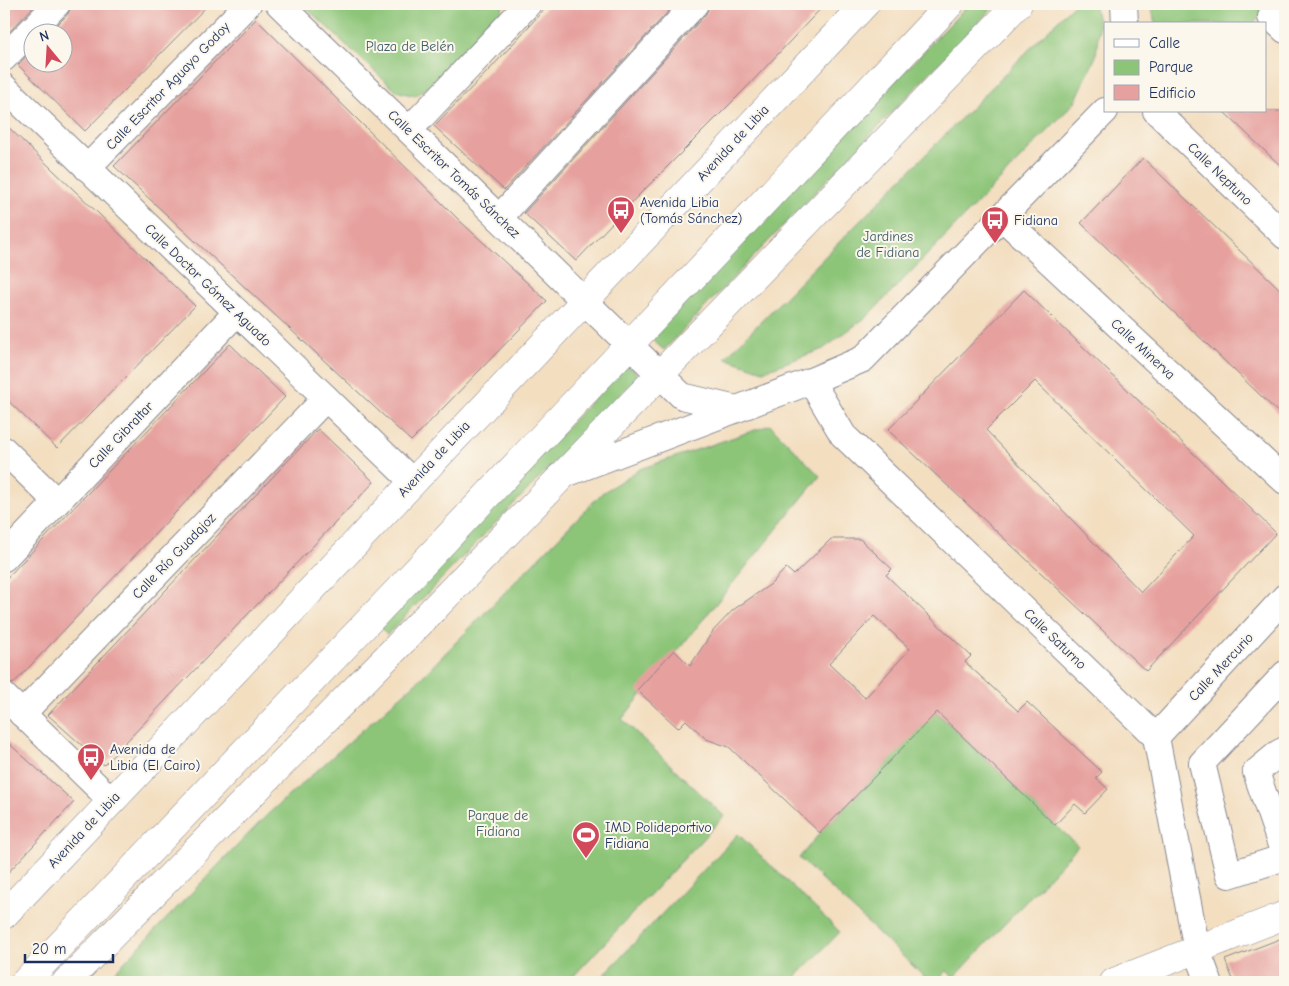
<svg xmlns="http://www.w3.org/2000/svg" width="1289" height="986" viewBox="0 0 1289 986" font-family="'Comic Neue',sans-serif">
  <style>
    .green { fill: #8cc578; stroke: #547a6b }
    .building { fill: #e6a09e; fill-rule: evenodd }
    .lines { fill: none; stroke-linecap: round; stroke-linejoin: round }
    .street-casing { stroke: #87868f; stroke-width: 28 }
    .secondary-casing { stroke: #87868f; stroke-width: 29 }
    .primary-casing { stroke: #87868f; stroke-width: 29 }
    .street { stroke: #fff; stroke-width: 26 }
    .secondary { stroke: #fff; stroke-width: 28 }
    .primary { stroke: #fff; stroke-width: 28 }
    .labels { text-anchor: middle; dominant-baseline: central; stroke-width: 4; stroke-linejoin: round; paint-order: stroke }
    .park-label { font-size: 14px; fill: #3d5c66; stroke: #fbf7ec }
    .street-label { font-size: 14px; fill: #1b2f5e; stroke: #fbf7ec }
    .poi-label { font-size: 14px; fill: #1b2f5e; stroke: #fbf7ec; text-anchor: start }
  </style>
  <rect width="100%" height="100%" fill="#fbf7ec"/>
  <filter id="ink" filterUnits="userSpaceOnUse"><feTurbulence type="fractalNoise" baseFrequency=".02" numOctaves="2"/><feDisplacementMap in="SourceGraphic" scale="10" xChannelSelector="R" yChannelSelector="G"/><feConvolveMatrix kernelMatrix="1 2 1 2 8 2 1 2 1" color-interpolation-filters="sRGB"/></filter>
  <filter id="wash" filterUnits="userSpaceOnUse"><feTurbulence type="fractalNoise" baseFrequency=".0096" numOctaves="4" result="noise"/><feDisplacementMap in="SourceGraphic" scale="20" xChannelSelector="R" yChannelSelector="G"/><feGaussianBlur stdDeviation="1.12" result="paint"/><feColorMatrix in="noise" values="0 0 0 0 0 0 0 0 0 0 0 0 0 0 0 0 0 1.4 0 .05"/><feComposite in="paint" operator="in"/></filter>
  <g filter="url(#wash)">
    <rect width="100%" height="100%" fill="#f3dec0"/>
    <!-- green -->
    <g class="green">
      <polygon points="302,4 504,4 500,13 428,87 415,96 396,91"/>
      <polygon points="969,4 996,4 664,350 650,338"/>
      <polygon points="1074,4 1094,4 1099,26 1096,56 1075,102 869,315 823,349 763,371 725,358"/>
      <polygon points="1151,4 1285,4 1285,22 1268,7 1253,24 1155,24"/>
      <polygon points="626,364 639,375 387,635 380,627"/>
      <polygon points="770,425 820,476 622,719 724,816 568,982 105,982 268,814 420,679 602,493 640,469"/>
      <polygon points="936,712 1078,846 954,978 947,971 936,982 930,982 799,858 820,833"/>
      <polygon points="738,834 840,932 791,982 607,982 602,977"/>
    </g>
    <g id="blocks">
      <!-- building -->
      <g class="building">
        <polygon points="4,4 36,4 4,37"/>
        <polygon points="72,4 209,4 85,131 18,65 32,50 32,62 62,62 62,32 50,32 68,14"/>
        <polygon points="549,4 675,4 504,190 434,126 491,68"/>
        <polygon points="710,4 825,4 745,89 630,204 576,261 524,213 706,14"/>
        <polygon points="256,19 461,222 547,301 411,441 114,166"/>
        <polygon points="1223,111 1285,111 1285,170"/>
        <polygon points="4,123 195,306 57,448 4,397"/>
        <polygon points="1143,158 1285,294 1285,419 1081,223"/>
        <path d="M1024,290l252,243 -130,138 -258,-241zM1035,381l159,155 -53,56 -155,-162z"/>
        <polygon points="230,344 285,397 13,684 4,681 4,581"/>
        <polygon points="318,429 374,482 104,765 48,715"/>
        <path d="M831,539h29l32,30 -6,6 85,81 -6,6 53,49 9,-9 75,70 -6,6 12,11 -23,24 -10,-9 -20,21 -118,-113 -117,121 -91,-86 -23,-8 -20,-19 -8,8 -41,-38 37,-40 16,16 23,-35 20,-21 38,-26 15,-16 8,7zM874,616l36,33 -45,49 -36,-34z"/>
        <polygon points="4,739 74,802 4,877"/>
        <polygon points="1285,937 1285,982 1234,982 1225,960"/>
      </g>
    </g>
  </g>
  <g filter="url(#ink)">
    <use href="#blocks" fill-opacity="0" stroke="#87868f" stroke-width="1"/>
    <g class="lines">
      <!-- street casing -->
      <g class="street-casing">
        <g id="street">
          <polyline points="279,4 682,396 736,409"/>
          <polyline points="1124,4 1125,24"/>
          <polyline points="1271,17 1285,30"/>
          <polyline points="4,58 57,4"/>
          <polyline points="4,87 413,482"/>
          <polyline points="1156,111 1285,236"/>
          <polyline points="409,130 528,4"/>
          <polyline points="87,168 248,4"/>
          <polyline points="1002,217 1285,481"/>
          <polyline points="499,218 695,4"/>
          <polyline points="811,381 843,435 1156,737 1197,950 1209,982"/>
          <polyline points="4,450 57,502"/>
          <polyline points="560,476 811,381 863,359 1105,111"/>
          <polyline points="4,558 237,312"/>
          <polyline points="1285,674 1202,763 1229,875 1285,857 1256,772 1279,753 1285,750"/>
          <polyline points="4,696 112,801"/>
          <polyline points="22,714 326,398"/>
          <polyline points="1156,737 1285,597"/>
        </g>
      </g>
      <!-- secondary casing -->
      <g class="secondary-casing">
        <g id="secondary">
          <polyline points="4,915 865,4"/>
          <polyline points="1114,982 1285,915"/>
        </g>
      </g>
      <!-- primary casing -->
      <g class="primary-casing">
        <g id="primary">
          <polyline points="25,982 402,586 950,4"/>
          <polyline points="66,982 391,653 1018,4"/>
        </g>
      </g>
      <!-- street -->
      <use href="#street" class="street"/>
      <!-- secondary -->
      <use href="#secondary" class="secondary"/>
      <!-- primary -->
      <use href="#primary" class="primary"/>
    </g>
  </g>
  <!-- icons -->
  <defs>
    <g id="bus-pin" transform="scale(1.4375)"><path d="M0 17L-7.5 6A9.5 9.5 0 1 1 7.5 6Z" fill="#d1495b" stroke="#fbf7ec"/><path d="M-5-6H5V4H4V6H2V4H-2V6H-4V4H-5ZM-3.5-4V0h7V-4ZM-3.5 1.2v1.5H-2V1.2ZM2 1.2v1.5H3.5V1.2Z" fill="#fff"/></g>
    <g id="stadium-pin" transform="scale(1.4375)"><path d="M0 17L-7.5 6A9.5 9.5 0 1 1 7.5 6Z" fill="#d1495b" stroke="#fbf7ec"/><path d="M0-5a6.5 5 0 1 0 0 10a6.5 5 0 1 0 0-10ZM-3.5-1.8h7v3.6h-7Z" fill="#fff"/></g>
  </defs>
  <g fill-rule="evenodd">
    <use href="#bus-pin" x="621" y="210"/>
    <use href="#bus-pin" x="995" y="220"/>
    <use href="#bus-pin" x="91" y="757"/>
    <use href="#stadium-pin" x="586" y="835"/>
  </g>
  <g class="labels">
    <!-- park labels -->
    <g class="park-label">
      <text x="410" y="46">Plaza de Belén</text>
      <text x="888" y="236">Jardines<tspan x="888" dy="16">de Fidiana</tspan></text>
      <text x="498" y="815">Parque de<tspan x="498" dy="16">Fidiana</tspan></text>
    </g>
    <!-- street labels -->
    <g class="street-label">
      <text transform="translate(168 86) rotate(-46)">Calle Escritor Aguayo Godoy</text>
      <text transform="translate(733 143) rotate(-47)">Avenida de Libia</text>
      <text transform="translate(454 174) rotate(44)">Calle Escritor Tomás Sánchez</text>
      <text transform="translate(1220 174) rotate(44)">Calle Neptuno</text>
      <text transform="translate(208 285) rotate(44)">Calle Doctor Gómez Aguado</text>
      <text transform="translate(1143 349) rotate(43)">Calle Minerva</text>
      <text transform="translate(121 435) rotate(-46)">Calle Gibraltar</text>
      <text transform="translate(434 459) rotate(-47)">Avenida de Libia</text>
      <text transform="translate(174 556) rotate(-46)">Calle Río Guadajoz</text>
      <text transform="translate(1055 639) rotate(44)">Calle Saturno</text>
      <text transform="translate(1221 667) rotate(-47)">Calle Mercurio</text>
      <text transform="translate(84 830) rotate(-47)">Avenida de Libia</text>
    </g>
    <!-- poi labels -->
    <g class="poi-label">
      <text x="640" y="202">Avenida Libia<tspan x="640" dy="16">(Tomás Sánchez)</tspan></text>
      <text x="1014" y="220">Fidiana</text>
      <text x="110" y="749">Avenida de<tspan x="110" dy="16">Libia (El Cairo)</tspan></text>
      <text x="605" y="827">IMD Polideportivo<tspan x="605" dy="16">Fidiana</tspan></text>
    </g>
  </g>
  <!-- margin -->
  <rect width="1289" height="986" fill="none" stroke="#fbf7ec" stroke-width="20"/>
  <!-- legend -->
  <rect x="1104" y="22" width="162" height="90" fill="#fbf7ec" stroke="#a1a7b3"/>
  <rect x="1114" y="39" width="25" height="8" fill="#ffffff" stroke="#a1a7b3"/>
  <text x="1149" y="48" font-size="15" fill="#1b2f5e">Calle</text>
  <rect x="1114" y="60" width="25" height="15" fill="#8cc578" stroke="#a1a7b3"/>
  <text x="1149" y="72" font-size="15" fill="#1b2f5e">Parque</text>
  <rect x="1114" y="85" width="25" height="15" fill="#e6a09e" stroke="#a1a7b3"/>
  <text x="1149" y="98" font-size="15" fill="#1b2f5e">Edificio</text>
  <!-- north arrow -->
  <g transform="translate(48 48) rotate(342)"><circle r="24" fill="#fbf7ec" stroke="#a1a7b3"/>
  <path d="M0-4L9 19L0 12L-9 19Z" fill="#d1495b"/>
  <text y="-8" font-size="14" font-weight="bold" text-anchor="middle" fill="#1b2f5e">N</text>
  </g>
  <!-- scale -->
  <path d="M25 954v8h88v-8" fill="none" stroke="#1b2f5e" stroke-width="2.5"/>
  <text x="32" y="954" font-size="15" fill="#1b2f5e" stroke="#fbf7ec" stroke-width="4" paint-order="stroke">20 m</text>
</svg>
